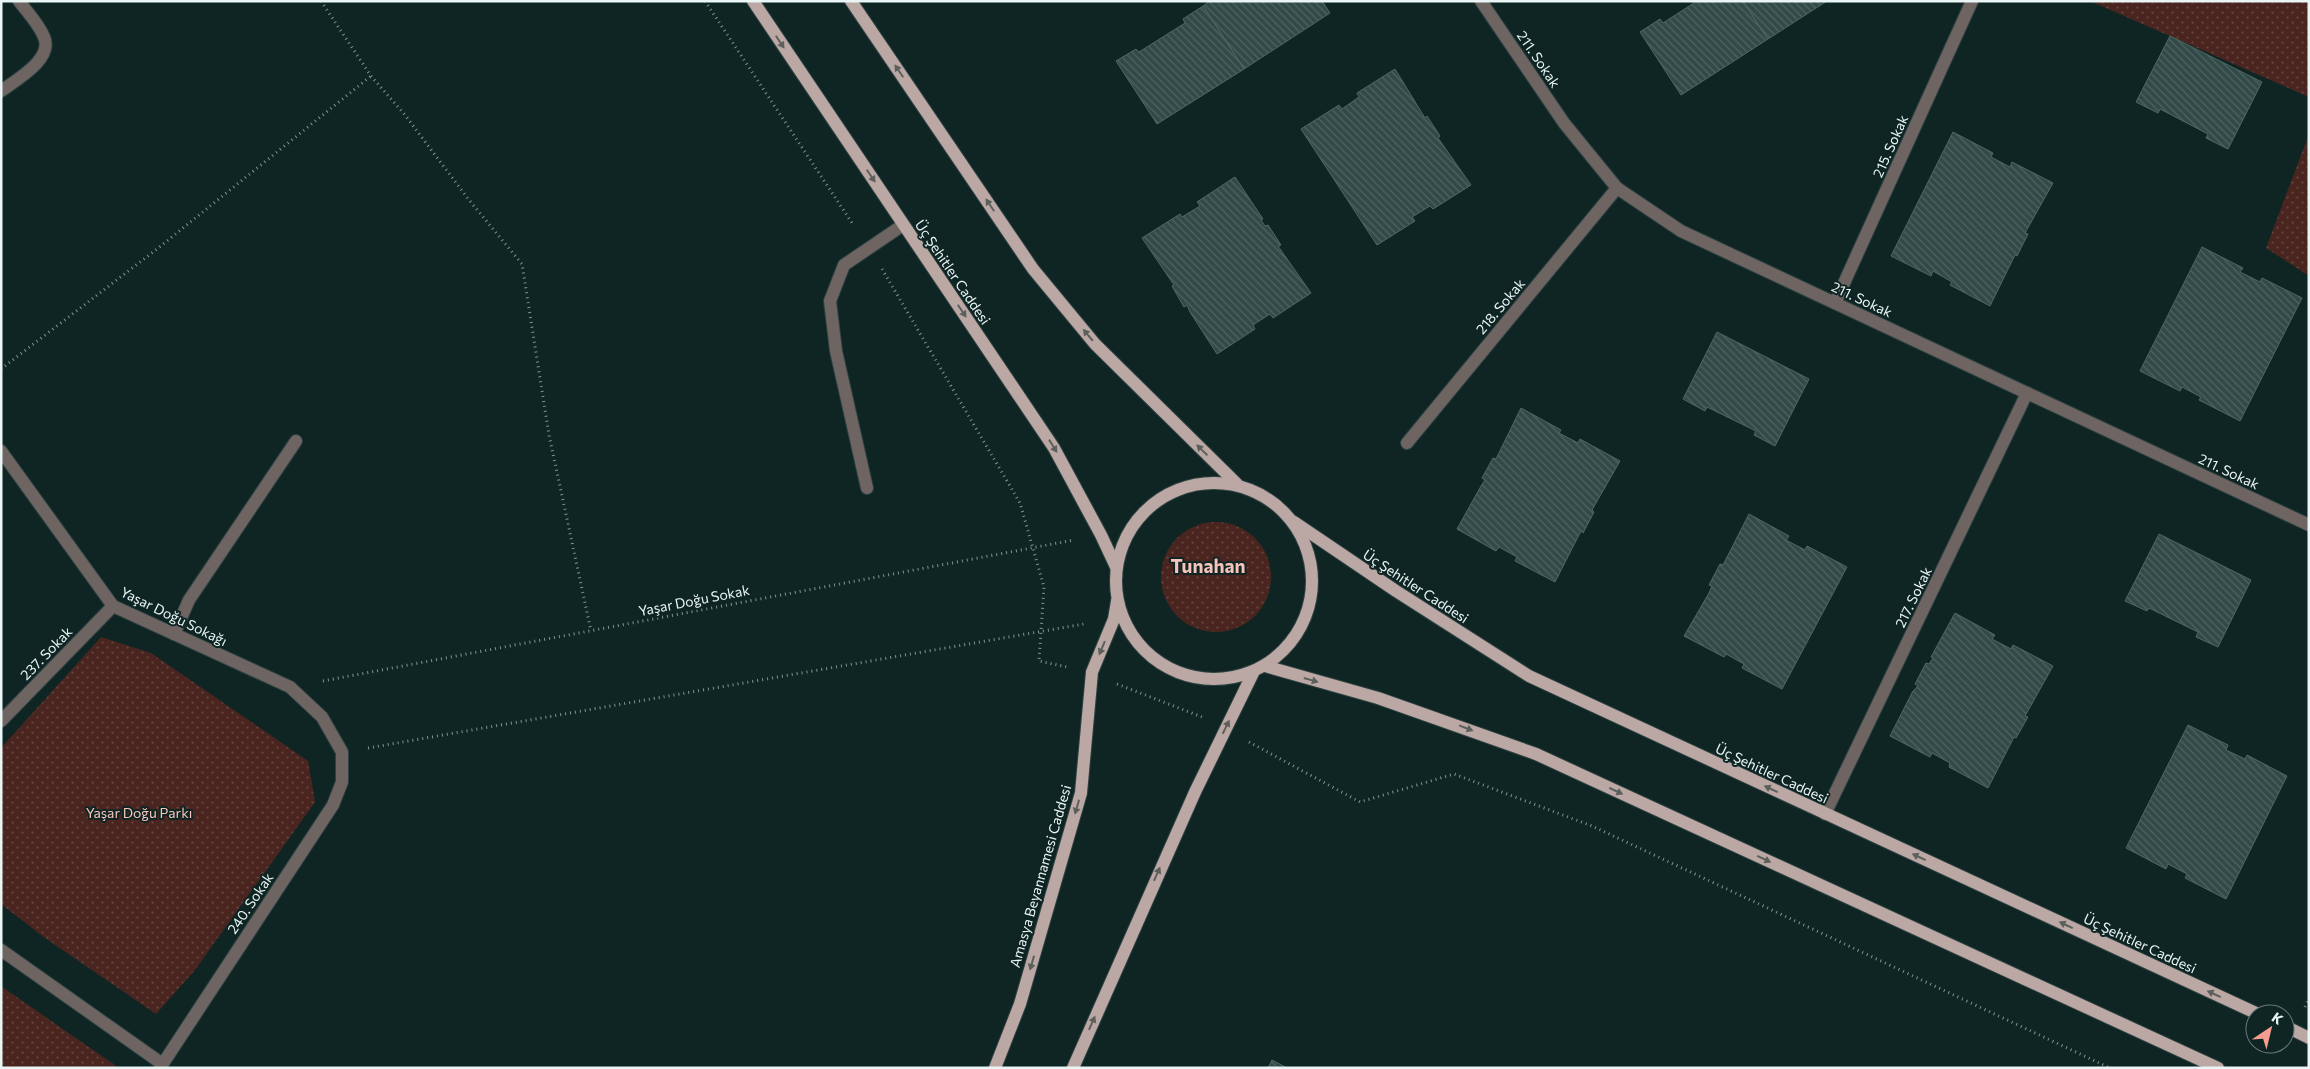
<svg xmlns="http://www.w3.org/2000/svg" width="2310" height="1069" viewBox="0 0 2310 1069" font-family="Commissioner,sans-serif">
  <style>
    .grass { fill: url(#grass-dots) }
    .building { fill: url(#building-back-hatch); stroke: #4f6765 }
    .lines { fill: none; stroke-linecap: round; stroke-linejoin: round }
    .minor-casing { stroke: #2e4241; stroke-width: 14 }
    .major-casing { stroke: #2e4241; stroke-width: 14 }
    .path { stroke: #819392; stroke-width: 3; stroke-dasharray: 1 4; stroke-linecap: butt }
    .minor { stroke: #6e6462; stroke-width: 12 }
    .major { stroke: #bba7a3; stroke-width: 12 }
    .oneway { fill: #5c605d }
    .labels { text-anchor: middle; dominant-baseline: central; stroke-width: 4; stroke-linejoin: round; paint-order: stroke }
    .street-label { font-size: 14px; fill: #e9f6f5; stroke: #0f2524 }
    .park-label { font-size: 14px; fill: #f8c4bb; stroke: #0f2524 }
    .district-label { font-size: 19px; font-weight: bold; fill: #f6c3bb; stroke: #0f2524 }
  </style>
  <defs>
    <pattern id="grass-dots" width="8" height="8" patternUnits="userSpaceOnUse" patternTransform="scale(1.25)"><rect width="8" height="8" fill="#4a251f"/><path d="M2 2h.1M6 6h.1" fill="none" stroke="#644540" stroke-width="1.8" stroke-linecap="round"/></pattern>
    <pattern id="building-back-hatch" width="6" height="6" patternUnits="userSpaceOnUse" patternTransform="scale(1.25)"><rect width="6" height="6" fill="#314947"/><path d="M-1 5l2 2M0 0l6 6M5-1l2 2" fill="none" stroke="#4f6462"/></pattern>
  </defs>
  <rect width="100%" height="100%" fill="#0f2524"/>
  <!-- grass -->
  <g class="grass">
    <polygon points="2090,1 2309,1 2309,97"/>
    <polygon points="2309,134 2309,276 2266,248"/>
    <circle cx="1216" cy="577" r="55"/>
    <polygon points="101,637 151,653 308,761 315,802 195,970 156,1014 45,938 1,904 1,748"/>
    <polygon points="1,986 119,1068 1,1068"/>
  </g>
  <!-- building -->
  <g class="building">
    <polygon points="1210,1 1322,1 1330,13 1244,69 1203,6"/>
    <polygon points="1697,1 1743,1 1768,39 1681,95 1640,32 1660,19 1663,23"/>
    <polygon points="1743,1 1827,1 1768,39"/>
    <polygon points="1203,6 1244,69 1157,124 1116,61 1136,49 1139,52 1185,23 1183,19"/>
    <polygon points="2170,36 2262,82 2228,149 2206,138 2208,134 2160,109 2158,113 2136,102"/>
    <polygon points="1395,69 1425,118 1427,116 1440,136 1438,138 1471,185 1433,209 1430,206 1412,217 1415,221 1377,245 1301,129 1339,105 1342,109 1359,97 1357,93"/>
    <polygon points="1953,132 1993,153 1991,157 2010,167 2012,162 2053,183 2025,233 2028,234 2017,256 2015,255 1990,306 1950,285 1952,282 1933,271 1931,276 1891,256"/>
    <polygon points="1235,177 1263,219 1261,220 1265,226 1268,225 1281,245 1278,246 1311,293 1273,318 1270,314 1253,325 1255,329 1217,354 1190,312 1187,305 1184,307 1172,286 1174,285 1142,238 1180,214 1182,217 1200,206 1197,202"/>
    <polygon points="2202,247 2243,268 2240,272 2260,282 2262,278 2302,298 2240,421 2199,400 2201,397 2182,387 2180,391 2140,371"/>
    <polygon points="1717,332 1809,379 1775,446 1754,435 1756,431 1707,407 1705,411 1683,399"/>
    <polygon points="1521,408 1561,430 1559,433 1578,443 1580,439 1620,461 1592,510 1594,512 1583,533 1581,531 1555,582 1515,561 1517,557 1499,547 1496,551 1457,529 1481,486 1485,480 1482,478 1493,458 1496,459"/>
    <polygon points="1749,514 1789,536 1786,540 1805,550 1807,546 1847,567 1782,689 1742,668 1744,664 1726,654 1724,657 1684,636 1709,593 1712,586 1709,585 1720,564 1723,565"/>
    <polygon points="2159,534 2251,580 2218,647 2196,637 2198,632 2149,608 2147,611 2125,601"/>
    <polygon points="1955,613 1995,635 1992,639 2011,649 2013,645 2053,666 2025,716 2028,717 2016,738 2014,737 2011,743 1988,788 1949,767 1950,763 1932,753 1930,757 1890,736 1913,691 1918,686 1915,684 1926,663 1929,664 1933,658 1931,657"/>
    <polygon points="2188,725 2228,745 2226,750 2245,759 2247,755 2287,776 2226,899 2185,878 2187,874 2168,864 2166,869 2126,848"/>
    <polygon points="1272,1060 1287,1068 1268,1068"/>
  </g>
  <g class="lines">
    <!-- minor casing -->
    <g class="minor-casing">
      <g id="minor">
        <polyline points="1481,1 1564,123 1617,188 1681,231 2309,525"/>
        <path d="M1,91c15,-11 53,-32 43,-54 -5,-13 -17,-25 -25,-36"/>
        <polyline points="1835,303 1972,1"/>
        <polyline points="1407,443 1617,188"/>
        <polyline points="1,451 113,606 290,687 322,717 342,752 342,782 333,805 160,1068"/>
        <polyline points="867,488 836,351 830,301 844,265 903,225"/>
        <polyline points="174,634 189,600 296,441"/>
        <polyline points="1,721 113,606"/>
        <polyline points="1825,814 2027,393"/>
        <polyline points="1,950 161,1063"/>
      </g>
    </g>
    <!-- major casing -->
    <g class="major-casing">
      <g id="major">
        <polyline points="753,1 1054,448 1101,535 1116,567"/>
        <polyline points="851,1 1033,269 1095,344 1237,484"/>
        <circle cx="1214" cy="581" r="98"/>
        <polyline points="1294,522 1396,591 1529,676 2258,1014"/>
        <polyline points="1265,666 1378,698 1536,754 2218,1068"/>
        <polyline points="2285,1026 2309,1038"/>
        <polyline points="995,1068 1020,1004 1081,793 1092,672 1114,619 1117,601"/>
        <polyline points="1073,1068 1195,792 1254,671"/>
      </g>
    </g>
    <!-- path -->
    <g class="path">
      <polyline points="321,1 371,76 405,115 469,200 522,264 549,435 591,631"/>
      <polyline points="705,1 854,226"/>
      <polyline points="882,269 1020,503 1044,587 1039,661 1067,667"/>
      <polyline points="1,369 157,249 371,76"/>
      <polyline points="323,681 1074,540"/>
      <polyline points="1117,684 1202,717"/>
      <polyline points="1249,742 1360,802 1454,774 1592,826 2110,1068"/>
      <polyline points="368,748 1084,624"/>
      <polyline points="2305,1007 2309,998"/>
    </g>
    <!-- minor -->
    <use href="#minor" class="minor"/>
    <!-- major -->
    <use href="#major" class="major"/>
  </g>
  <!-- one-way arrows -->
  <defs><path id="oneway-solid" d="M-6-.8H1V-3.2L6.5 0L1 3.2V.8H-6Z" transform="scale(1.25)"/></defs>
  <g class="oneway">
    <use href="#oneway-solid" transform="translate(780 42) rotate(56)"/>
    <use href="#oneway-solid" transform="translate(899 71) rotate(-124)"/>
    <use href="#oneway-solid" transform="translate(871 176) rotate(56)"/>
    <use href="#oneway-solid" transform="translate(990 205) rotate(-124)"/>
    <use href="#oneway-solid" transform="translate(962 311) rotate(56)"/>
    <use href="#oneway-solid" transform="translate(1088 335) rotate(-130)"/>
    <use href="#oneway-solid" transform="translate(1053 446) rotate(58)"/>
    <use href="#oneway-solid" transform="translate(1202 450) rotate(-136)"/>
    <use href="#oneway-solid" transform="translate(1102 648) rotate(113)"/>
    <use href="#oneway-solid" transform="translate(1311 680) rotate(16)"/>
    <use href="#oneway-solid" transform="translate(1226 727) rotate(-64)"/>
    <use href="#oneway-solid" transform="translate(1466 728) rotate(21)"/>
    <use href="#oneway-solid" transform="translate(1771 789) rotate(-155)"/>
    <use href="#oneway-solid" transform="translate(1616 791) rotate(25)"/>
    <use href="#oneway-solid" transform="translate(1077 807) rotate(106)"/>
    <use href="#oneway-solid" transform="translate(1919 857) rotate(-155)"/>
    <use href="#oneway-solid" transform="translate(1764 859) rotate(25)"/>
    <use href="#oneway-solid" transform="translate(1157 874) rotate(-66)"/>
    <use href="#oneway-solid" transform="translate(2066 925) rotate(-155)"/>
    <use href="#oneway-solid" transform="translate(1032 963) rotate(106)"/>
    <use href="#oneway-solid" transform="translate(2214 994) rotate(-155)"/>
    <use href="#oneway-solid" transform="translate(1092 1023) rotate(-66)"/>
  </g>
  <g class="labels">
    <!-- street labels -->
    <g class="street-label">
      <text transform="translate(1539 59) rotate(56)">211. Sokak</text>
      <text transform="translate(1890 146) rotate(-66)">215. Sokak</text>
      <text transform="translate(953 272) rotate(56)">Üç Şehitler Caddesi</text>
      <text transform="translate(1862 299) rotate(25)">211. Sokak</text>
      <text transform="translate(1500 306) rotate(-50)">218. Sokak</text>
      <text transform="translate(2229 471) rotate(25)">211. Sokak</text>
      <text transform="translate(1416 586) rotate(33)">Üç Şehitler Caddesi</text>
      <text transform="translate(1913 597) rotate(-64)">217. Sokak</text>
      <text transform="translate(694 600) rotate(-11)">Yaşar Doğu Sokak</text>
      <text transform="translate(174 616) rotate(26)">Yaşar Doğu Sokağı</text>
      <text transform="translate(46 653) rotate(-46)">237. Sokak</text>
      <text transform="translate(1772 773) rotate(25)">Üç Şehitler Caddesi</text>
      <text transform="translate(1040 876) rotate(-74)">Amasya Beyannamesi Caddesi</text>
      <text transform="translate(250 903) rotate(-56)">240. Sokak</text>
      <text transform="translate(2140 943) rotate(25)">Üç Şehitler Caddesi</text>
    </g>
    <!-- park labels -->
    <g class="park-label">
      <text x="139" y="812">Yaşar Doğu Parkı</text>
    </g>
    <!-- district labels -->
    <g class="district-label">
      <text x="1208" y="565">Tunahan</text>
    </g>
  </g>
  <!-- border -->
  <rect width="2310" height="1069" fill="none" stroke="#e9f6f5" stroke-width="5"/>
  <!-- north arrow -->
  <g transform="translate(2270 1029) rotate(35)"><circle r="24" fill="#0f2524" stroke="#667978"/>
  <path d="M0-4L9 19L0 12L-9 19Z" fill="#f59d8f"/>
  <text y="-8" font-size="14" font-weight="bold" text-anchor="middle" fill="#e9f6f5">K</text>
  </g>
</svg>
